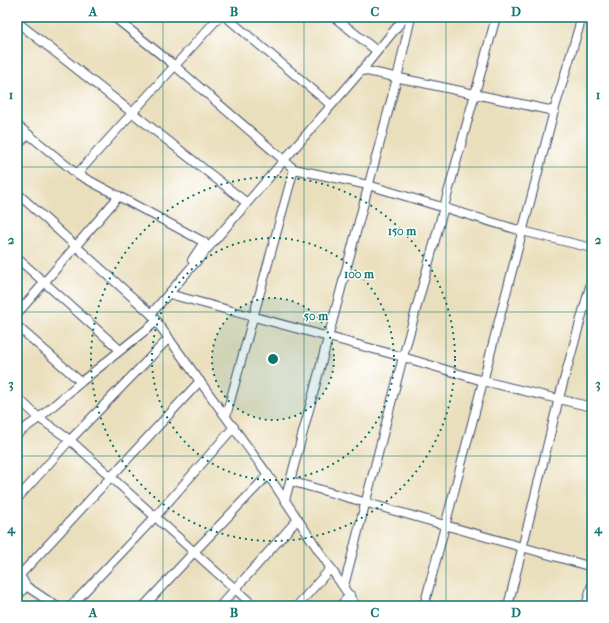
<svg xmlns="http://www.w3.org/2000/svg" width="609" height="623" viewBox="0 0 609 623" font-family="'IM FELL French Canon',serif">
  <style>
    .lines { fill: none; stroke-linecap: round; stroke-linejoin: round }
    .minor-casing { stroke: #3a496c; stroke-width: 10 }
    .minor { stroke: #fff; stroke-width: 8 }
    .grid { fill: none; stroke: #0f766e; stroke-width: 1; stroke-opacity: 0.55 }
    .ring { fill: none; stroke: #0f766e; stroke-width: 2; stroke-dasharray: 2 4 }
    .centre { fill: #0f766e; stroke: #fff; stroke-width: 2 }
    .ring-label { font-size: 12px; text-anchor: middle; font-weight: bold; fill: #0f766e; stroke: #fff; stroke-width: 3; stroke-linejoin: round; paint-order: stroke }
    .neatline { fill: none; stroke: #0f766e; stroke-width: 1.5 }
    .grid-label { font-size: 13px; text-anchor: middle; font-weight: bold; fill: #0f766e }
  </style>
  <rect width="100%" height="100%" fill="#fff"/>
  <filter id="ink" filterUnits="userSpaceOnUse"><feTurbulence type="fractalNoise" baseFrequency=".025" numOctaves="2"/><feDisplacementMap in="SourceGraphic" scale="8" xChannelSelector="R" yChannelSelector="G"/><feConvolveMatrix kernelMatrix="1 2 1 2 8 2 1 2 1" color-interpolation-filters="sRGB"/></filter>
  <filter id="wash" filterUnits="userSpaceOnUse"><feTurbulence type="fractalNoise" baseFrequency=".012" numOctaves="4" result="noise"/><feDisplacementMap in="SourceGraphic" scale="16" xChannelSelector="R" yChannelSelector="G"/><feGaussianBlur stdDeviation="0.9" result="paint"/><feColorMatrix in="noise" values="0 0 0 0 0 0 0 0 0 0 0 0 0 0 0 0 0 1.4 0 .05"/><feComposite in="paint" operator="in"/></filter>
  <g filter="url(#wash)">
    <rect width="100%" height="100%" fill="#eadfbc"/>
  </g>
  <g filter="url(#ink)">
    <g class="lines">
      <!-- minor casing -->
      <g class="minor-casing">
        <g id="minor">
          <polyline points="114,17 175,66 294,169 368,185 522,231 592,248"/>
          <polyline points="226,17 331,105"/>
          <polyline points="334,17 377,51"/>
          <polyline points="17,22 247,203"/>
          <polyline points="362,70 554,111"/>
          <polyline points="17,125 77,174 204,242 192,260"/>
          <polyline points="17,146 28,134"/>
          <polyline points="77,174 219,17"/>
          <polyline points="17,193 151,314 268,475 356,606"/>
          <polyline points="17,258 120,350"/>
          <polyline points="169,294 403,357 483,381 592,407"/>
          <polyline points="17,314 119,196"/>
          <polyline points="151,314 362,70 405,17"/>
          <polyline points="17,326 81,382"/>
          <polyline points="17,397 39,418 70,440 254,606"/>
          <polyline points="226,416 294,169"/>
          <polyline points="17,434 39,418 81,382 157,321"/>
          <polyline points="290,481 592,567"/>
          <polyline points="17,499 70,440 169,338"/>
          <polyline points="285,500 397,78 411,17"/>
          <polyline points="17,572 20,575 26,586 56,606"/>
          <polyline points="20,575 200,381"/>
          <polyline points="344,586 403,357 496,17"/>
          <polyline points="17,597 26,586"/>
          <polyline points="71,606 155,517 234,427"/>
          <polyline points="144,606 194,552 268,475"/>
          <polyline points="220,606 298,519"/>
          <polyline points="297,606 331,568"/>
          <polyline points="340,606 350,595"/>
          <polyline points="424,606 554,111 582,17"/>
          <polyline points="508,606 559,398 592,279"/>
          <polyline points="586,606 592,584"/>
        </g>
      </g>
      <!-- minor -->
      <use href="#minor" class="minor"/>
    </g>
  </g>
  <!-- grid -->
  <path class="grid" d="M163,17v589M304,17v589M446,17v589M17,167h575M17,312h575M17,456h575"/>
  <!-- distance rings -->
  <circle cx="273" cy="359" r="61" fill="#0f766e" fill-opacity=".12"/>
  <g class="ring">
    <circle cx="273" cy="359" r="61"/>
    <circle cx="273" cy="359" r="121"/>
    <circle cx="273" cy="359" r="182"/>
  </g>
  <circle cx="273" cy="359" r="6" class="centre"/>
  <g class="ring-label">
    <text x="402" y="235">150 m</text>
    <text x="359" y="278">100 m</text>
    <text x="316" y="320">50 m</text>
  </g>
  <!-- margin -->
  <rect width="609" height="623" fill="none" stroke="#fff" stroke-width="44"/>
  <rect x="22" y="22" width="565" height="579" class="neatline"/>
  <g class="grid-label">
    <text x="93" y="16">A</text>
    <text x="234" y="16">B</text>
    <text x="375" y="16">C</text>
    <text x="516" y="16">D</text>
    <text x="11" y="99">1</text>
    <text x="598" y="99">1</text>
    <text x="11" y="244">2</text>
    <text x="598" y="244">2</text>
    <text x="11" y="388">3</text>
    <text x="598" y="388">3</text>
    <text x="11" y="533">4</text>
    <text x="598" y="533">4</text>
    <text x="93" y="617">A</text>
    <text x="234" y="617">B</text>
    <text x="375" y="617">C</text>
    <text x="516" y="617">D</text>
  </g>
</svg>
